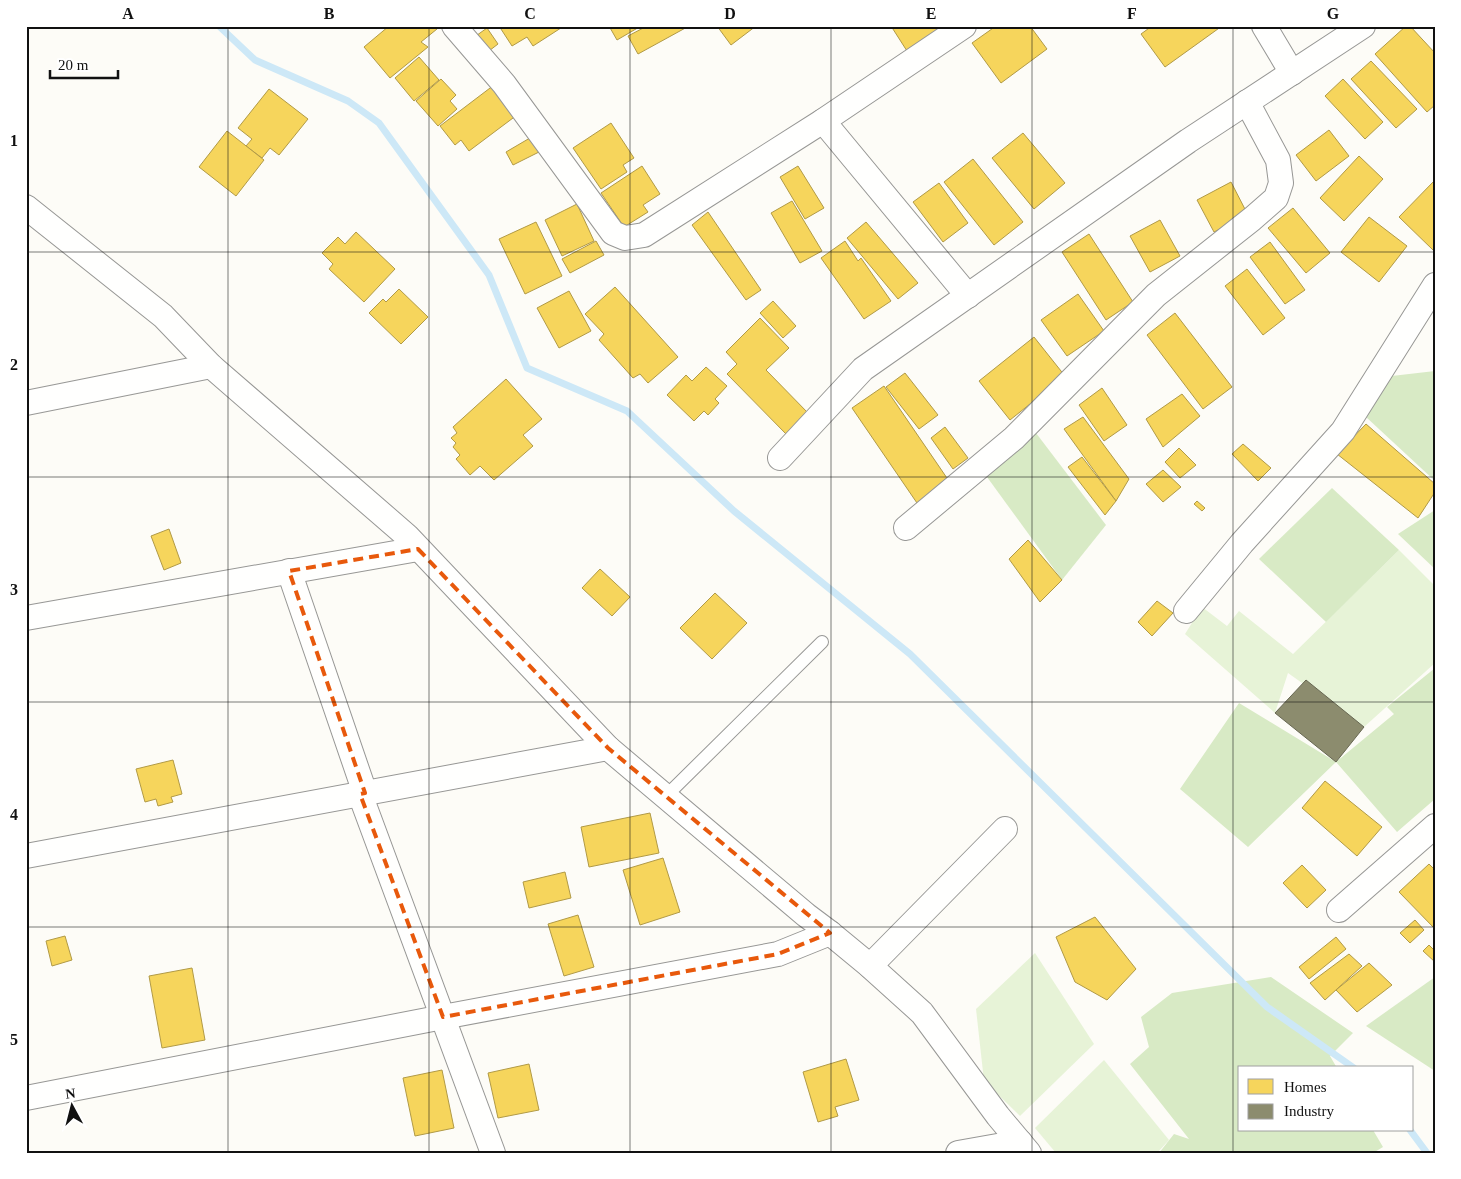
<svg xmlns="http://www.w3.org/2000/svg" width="1461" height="1179" viewBox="0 0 1461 1179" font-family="'Times New Roman',serif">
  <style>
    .green { fill: #e7f3d7 }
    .forest { fill: #d8eac5 }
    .homes { fill: #f6d55c; stroke: #b19a46 }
    .industry { fill: #8c8c6e; stroke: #676752 }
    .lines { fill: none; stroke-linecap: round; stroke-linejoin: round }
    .stream { stroke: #cde8f7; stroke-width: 7 }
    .lane-casing { stroke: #979795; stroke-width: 14 }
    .street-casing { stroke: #979795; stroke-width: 26 }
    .lane { stroke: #fffffe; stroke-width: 12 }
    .street { stroke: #fffffe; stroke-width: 24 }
    .marked { fill: none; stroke: #e8590c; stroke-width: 4; stroke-dasharray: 10 6; stroke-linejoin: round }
    .grid { fill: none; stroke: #111; stroke-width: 1; stroke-opacity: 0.55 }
    .neatline { fill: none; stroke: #111; stroke-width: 2 }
    .grid-label { font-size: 16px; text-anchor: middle; font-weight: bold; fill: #111 }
  </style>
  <rect width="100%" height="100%" fill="#fdfcf7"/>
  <!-- green -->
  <g class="green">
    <polygon points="1399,550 1435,586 1435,663 1364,727 1288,673 1275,713 1185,634 1202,607 1227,626 1239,611 1293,654"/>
    <polygon points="1035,953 1094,1044 1020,1116 984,1081 976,1009"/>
    <polygon points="1104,1060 1169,1140 1157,1153 1056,1153 1035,1128"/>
  </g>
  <!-- forest -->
  <g class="forest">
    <polygon points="1435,371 1435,481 1366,417 1383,377"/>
    <polygon points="1036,433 1106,525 1062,580 987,477"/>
    <polygon points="1332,488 1399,550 1326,622 1259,559"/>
    <polygon points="1435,510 1435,569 1398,534"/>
    <polygon points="1435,668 1435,799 1397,832 1336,762 1248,847 1180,789 1239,703 1336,762 1394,714 1387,707"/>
    <polygon points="1271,977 1353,1033 1330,1056 1337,1068 1240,1068 1240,1130 1373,1130 1383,1147 1373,1153 1159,1153 1174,1134 1189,1139 1130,1064 1149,1047 1141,1017 1172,993"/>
    <polygon points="1435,977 1435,1071 1366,1026"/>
  </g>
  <!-- homes -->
  <g class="homes">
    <polygon points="389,26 434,26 437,29 421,42 428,47 390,78 364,47"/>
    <polygon points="499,26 564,26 533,46 527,37 512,46"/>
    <polygon points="609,26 641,26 617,40"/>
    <polygon points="647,26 689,26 638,54 628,36"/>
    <polygon points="717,26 756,26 731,45"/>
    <polygon points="891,26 941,26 943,28 907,51"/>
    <polygon points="996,26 1030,26 1047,49 1001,83 972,43"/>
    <polygon points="1152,26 1222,26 1165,67 1141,34"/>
    <polygon points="1406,26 1410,26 1435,53 1435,105 1427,112 1375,54"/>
    <polygon points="487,28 498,44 485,54 473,38"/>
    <polygon points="419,57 439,80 414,101 395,78"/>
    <polygon points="1371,61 1417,109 1396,128 1351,79"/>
    <polygon points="441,79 456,95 450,101 457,109 438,126 416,101"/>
    <polygon points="1343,79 1383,122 1365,139 1325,96"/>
    <polygon points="494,85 517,115 469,151 461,140 455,145 440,126"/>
    <polygon points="269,89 308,119 279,155 270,148 262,158 246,146 252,139 238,128"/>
    <polygon points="611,123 634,158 623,165 627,172 601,189 573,148"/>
    <polygon points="1329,130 1349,156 1316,181 1296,155"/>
    <polygon points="227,131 264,160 236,196 199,167"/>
    <polygon points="1023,133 1065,183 1034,209 992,158"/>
    <polygon points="535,135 543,150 513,165 506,152"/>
    <polygon points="1359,156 1383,179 1344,221 1320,198"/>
    <polygon points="973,159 1023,222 994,245 944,182"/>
    <polygon points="642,166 660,194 643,205 648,212 624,227 601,193"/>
    <polygon points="798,166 824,208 805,219 780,177"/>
    <polygon points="1435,180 1435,248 1433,250 1399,217"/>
    <polygon points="1231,182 1248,215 1214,232 1197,200"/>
    <polygon points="939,183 968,223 943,242 913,202"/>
    <polygon points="792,201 822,251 800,263 771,213"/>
    <polygon points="577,204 594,241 562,256 545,220"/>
    <polygon points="1293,208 1330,253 1306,273 1268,228"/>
    <polygon points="708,212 761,290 746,300 692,225"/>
    <polygon points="1369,217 1407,246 1379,282 1341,252"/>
    <polygon points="1160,220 1180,256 1150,272 1130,236"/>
    <polygon points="536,222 562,276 525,294 499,239"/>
    <polygon points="866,222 918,283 898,299 847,238"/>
    <polygon points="356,232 395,269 364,302 329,269 333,264 322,253 338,237 345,244"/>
    <polygon points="1089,234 1133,302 1106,320 1062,252"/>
    <polygon points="596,241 604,255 570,273 562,259"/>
    <polygon points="845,241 858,261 861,258 891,301 864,319 821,258"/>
    <polygon points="1270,242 1305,290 1285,304 1250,257"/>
    <polygon points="1247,269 1285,318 1263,335 1225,286"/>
    <polygon points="615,287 678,357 648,383 640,374 633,378 599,340 604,334 585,314"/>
    <polygon points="399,289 428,317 401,344 369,313 383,299 386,302"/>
    <polygon points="569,291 591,331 559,348 537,308"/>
    <polygon points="1078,294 1104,331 1067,356 1041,320"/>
    <polygon points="773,301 796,326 783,338 760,313"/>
    <polygon points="1175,313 1232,387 1203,409 1147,335"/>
    <polygon points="760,318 789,348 766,370 809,414 787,435 727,374 737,364 726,352"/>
    <polygon points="1034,337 1065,376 1010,420 979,381"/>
    <polygon points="706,367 727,386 715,399 719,403 708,415 704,411 694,421 667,395 686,375 692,381"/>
    <polygon points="905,373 938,415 919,429 886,387"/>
    <polygon points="506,379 542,419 523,435 533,446 494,480 480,466 470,475 456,459 460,455 453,447 456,443 451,438 457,433 453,427"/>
    <polygon points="884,386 949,481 917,503 852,408"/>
    <polygon points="1102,388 1127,425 1104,441 1079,405"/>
    <polygon points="1182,394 1200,416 1163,447 1146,419"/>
    <polygon points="1083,417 1129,479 1116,501 1064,429"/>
    <polygon points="1366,424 1435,484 1435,492 1418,518 1337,454"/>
    <polygon points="945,427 968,458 953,469 931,438"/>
    <polygon points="1243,444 1271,468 1258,481 1232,454"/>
    <polygon points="1179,448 1196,465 1180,478 1165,462"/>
    <polygon points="1082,457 1116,501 1105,515 1068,467"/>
    <polygon points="1163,470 1181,487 1163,502 1146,484"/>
    <polygon points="1197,501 1205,508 1202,511 1194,504"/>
    <polygon points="169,529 181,563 164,570 151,536"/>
    <polygon points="1028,540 1062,580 1040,602 1009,559"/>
    <polygon points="600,569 630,597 612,616 582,588"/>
    <polygon points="715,593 747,623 712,659 680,628"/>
    <polygon points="1157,601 1173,613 1152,636 1138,622"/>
    <polygon points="173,760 182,794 171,797 173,802 158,806 156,799 145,802 136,769"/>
    <polygon points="1325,781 1382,827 1357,856 1302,808"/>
    <polygon points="650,813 659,853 589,867 581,827"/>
    <polygon points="663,858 680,912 640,925 623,870"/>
    <polygon points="1429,864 1435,870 1435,929 1399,892"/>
    <polygon points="1302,865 1326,890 1307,908 1283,883"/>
    <polygon points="565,872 571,898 529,908 523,882"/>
    <polygon points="578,915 594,967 564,976 548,924"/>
    <polygon points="1095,917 1136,969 1107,1000 1075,982 1056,937"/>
    <polygon points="1415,920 1424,930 1410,943 1400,933"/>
    <polygon points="65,936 72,960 52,966 46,941"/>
    <polygon points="1336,937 1346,949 1309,979 1299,967"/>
    <polygon points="1429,945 1435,951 1435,962 1423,951"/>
    <polygon points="1349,954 1362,966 1325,1000 1310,983"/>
    <polygon points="1369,963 1392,985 1357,1012 1336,990"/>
    <polygon points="192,968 205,1040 162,1048 149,976"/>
    <polygon points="846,1059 859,1100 835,1107 838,1116 818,1122 803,1072"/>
    <polygon points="529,1064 539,1110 498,1118 488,1073"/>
    <polygon points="442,1070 454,1128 415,1136 403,1078"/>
  </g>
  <!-- industry -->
  <polygon class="industry" points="1306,680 1364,727 1336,762 1275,713"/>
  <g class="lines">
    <!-- stream -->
    <g class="stream">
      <polyline points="219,26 255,60 348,101 379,123 489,275 527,368 627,411 734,511 910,654 1267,1007 1354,1068"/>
      <polyline points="1410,1130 1427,1153"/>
    </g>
    <!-- lane casing -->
    <g class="lane-casing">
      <polyline id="lane" points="665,797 822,642"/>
    </g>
    <!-- street casing -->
    <g class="street-casing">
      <g id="street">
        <polyline points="454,26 504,84 613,233 625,238 644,235 823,121 964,26"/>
        <polyline points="1264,26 1292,73"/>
        <polyline points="823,121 968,296"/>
        <polyline points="26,207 163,316 211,366 407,536 608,748 806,915 830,933 870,966 922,1013 998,1116 1029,1153"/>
        <polyline points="26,403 211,366"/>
        <polyline points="780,458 863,369 1188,141 1363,26"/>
        <polyline points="906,528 1014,438 1156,295 1252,219 1276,198 1281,183 1278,160 1247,102"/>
        <polyline points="289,571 365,793"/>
        <polyline points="1186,611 1242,543 1343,431 1435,285"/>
        <polyline points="26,618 418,549"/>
        <polyline points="360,794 493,1153"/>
        <polyline points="26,856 608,748"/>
        <polyline points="1339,910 1435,826"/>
        <polyline points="870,966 1005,829"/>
        <polyline points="26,1098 443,1017 778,954 830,933"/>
        <polyline points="958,1153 1020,1142"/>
      </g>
    </g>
    <!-- lane -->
    <use href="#lane" class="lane"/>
    <!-- street -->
    <use href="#street" class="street"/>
  </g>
  <!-- marked area -->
  <path class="marked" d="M418,549l190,199 222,185 -52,21 -335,63 -83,-223 5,-1 -76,-222z"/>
  <!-- grid -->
  <path class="grid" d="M228,26v1127M429,26v1127M630,26v1127M831,26v1127M1032,26v1127M1233,26v1127M26,252h1409M26,477h1409M26,702h1409M26,927h1409"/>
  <!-- border -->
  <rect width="1461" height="1179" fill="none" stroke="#ffffff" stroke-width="55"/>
  <!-- legend -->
  <rect x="1238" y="1066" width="175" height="65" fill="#ffffff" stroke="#a0a0a0"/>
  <rect x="1248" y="1079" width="25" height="15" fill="#f6d55c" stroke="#a0a0a0"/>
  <text x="1284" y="1092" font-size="15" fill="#111111">Homes</text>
  <rect x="1248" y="1104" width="25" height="15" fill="#8c8c6e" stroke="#a0a0a0"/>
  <text x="1284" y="1116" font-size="15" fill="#111111">Industry</text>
  <!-- north arrow -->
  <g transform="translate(72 1106) rotate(353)" stroke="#ffffff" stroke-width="4" paint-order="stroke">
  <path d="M0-4L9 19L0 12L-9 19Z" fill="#111111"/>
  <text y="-8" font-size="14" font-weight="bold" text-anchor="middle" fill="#111111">N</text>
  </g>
  <!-- scale -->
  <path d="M50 70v8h68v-8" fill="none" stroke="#111111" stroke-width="2.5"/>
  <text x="58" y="70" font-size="15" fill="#111111" stroke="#ffffff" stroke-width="4" paint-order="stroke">20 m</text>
  <rect x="28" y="28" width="1406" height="1124" class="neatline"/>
  <g class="grid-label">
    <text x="128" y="19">A</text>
    <text x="329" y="19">B</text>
    <text x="530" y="19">C</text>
    <text x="730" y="19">D</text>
    <text x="931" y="19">E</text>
    <text x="1132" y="19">F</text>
    <text x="1333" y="19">G</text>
    <text x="14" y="146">1</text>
    <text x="14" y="370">2</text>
    <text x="14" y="595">3</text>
    <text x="14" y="820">4</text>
    <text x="14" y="1045">5</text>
  </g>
</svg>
